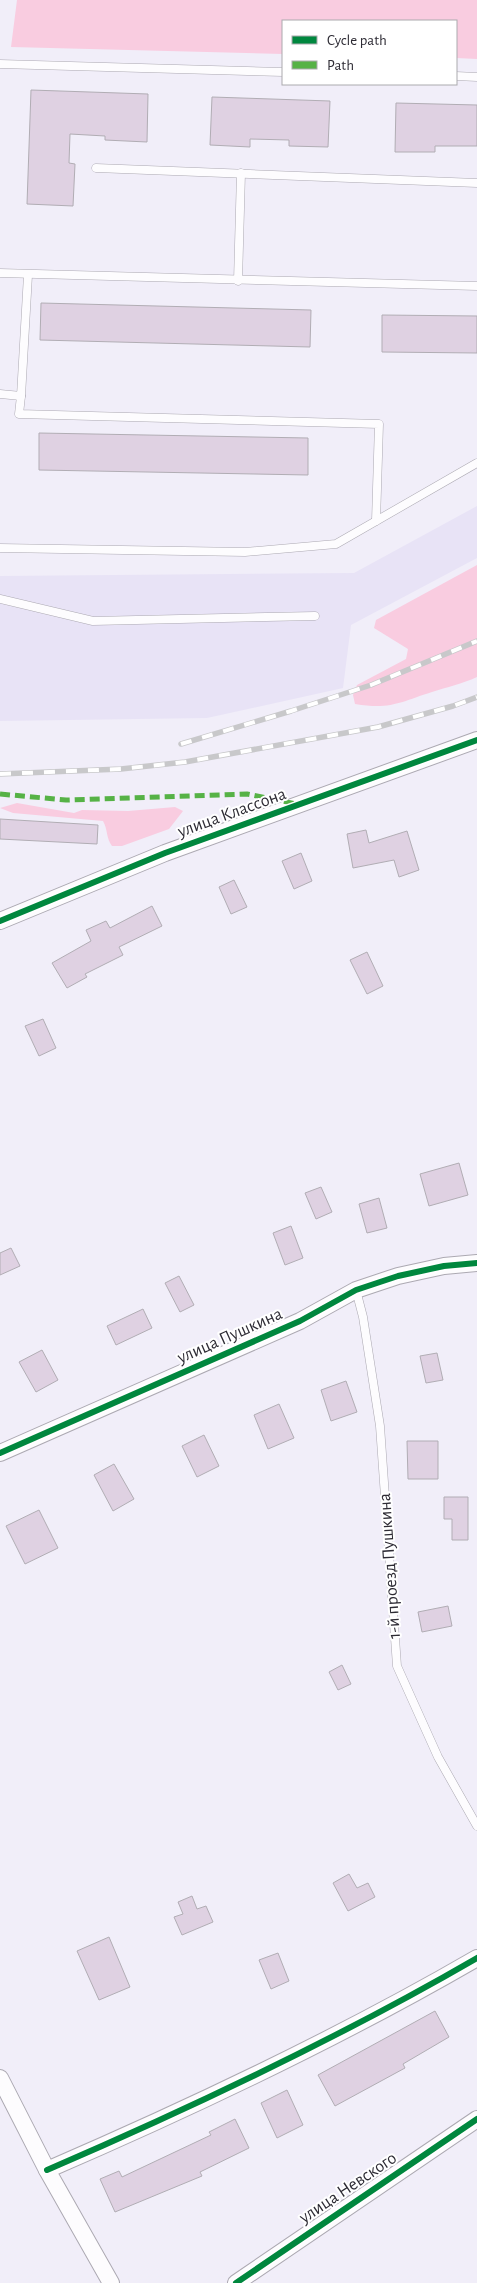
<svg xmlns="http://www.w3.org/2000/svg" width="477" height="2283" viewBox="0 0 477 2283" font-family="'Alegreya Sans',sans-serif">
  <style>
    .built { fill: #e8e3f6 }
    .green { fill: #f9cce0 }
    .building { fill: #dfd1e2; stroke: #b1adb4 }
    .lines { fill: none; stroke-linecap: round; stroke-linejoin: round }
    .service-casing { stroke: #aca9b2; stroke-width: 9 }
    .minor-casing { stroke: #aca9b2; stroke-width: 18 }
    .service { stroke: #fdfcfe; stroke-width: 8 }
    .minor { stroke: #fdfcfe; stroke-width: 16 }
    .rail-casing { stroke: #c8c8ca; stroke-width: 5.5 }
    .rail { stroke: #fff; stroke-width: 4; stroke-dasharray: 11; stroke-linecap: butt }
    .quiet { stroke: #56b246; stroke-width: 5; stroke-dasharray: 10 5; stroke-linecap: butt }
    .cycleway-casing { stroke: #fff; stroke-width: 9 }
    .cycleway { stroke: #00873e; stroke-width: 6 }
    .labels { text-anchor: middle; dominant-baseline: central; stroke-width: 4; stroke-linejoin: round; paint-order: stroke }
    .street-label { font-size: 18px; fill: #2d2b34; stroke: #fff }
  </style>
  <rect width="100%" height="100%" fill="#f1eef9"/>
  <!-- built -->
  <polygon class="built" points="477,506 477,558 351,625 343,688 207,718 0,721 0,576 354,573"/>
  <!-- green -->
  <g class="green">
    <polygon points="17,0 477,0 477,59 456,58 456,21 283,21 283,54 11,47"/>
    <path d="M477,565v112c-15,7 -30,10 -45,15 -32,10 -41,18 -77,12l-2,-9 4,-10 49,-26 2,-10 -34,-21 2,-8z"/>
    <path d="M17,803l57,10 8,-3 46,1 47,-4 8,4 -14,18 -47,17h-10c-6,-8 -4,-16 -9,-25l-90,-8 -13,-5z"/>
  </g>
  <!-- building -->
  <g class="building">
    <polygon points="31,90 148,94 147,142 105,140 105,136 70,134 69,163 75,164 73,206 27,204"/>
    <polygon points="212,97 330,101 328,147 289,146 289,140 250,139 250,147 210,145"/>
    <polygon points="396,103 477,105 477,146 435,146 435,152 395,152"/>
    <polygon points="41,303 311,310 310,347 40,340"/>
    <polygon points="382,315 477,316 477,353 382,352"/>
    <polygon points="39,433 308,438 308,475 39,470"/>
    <polygon points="0,819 98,825 97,844 0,839"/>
    <polygon points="366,830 369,843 407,831 419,870 399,877 394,860 353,868 347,834"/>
    <polygon points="301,853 312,881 294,889 282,861"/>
    <polygon points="234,880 247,907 231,914 219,887"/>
    <polygon points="152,906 162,926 119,947 123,955 85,974 87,977 67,988 52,963 91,941 86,930 106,921 110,928"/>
    <polygon points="367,952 383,986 367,994 350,960"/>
    <polygon points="43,1019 56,1048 39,1056 25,1026"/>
    <polygon points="459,1163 468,1195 429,1206 420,1174"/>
    <polygon points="321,1187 332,1212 316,1219 305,1193"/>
    <polygon points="379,1198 387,1228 367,1233 359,1204"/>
    <polygon points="291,1226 303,1258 285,1265 273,1233"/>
    <polygon points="11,1248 20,1266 0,1275 0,1253"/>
    <polygon points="179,1276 194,1305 180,1312 165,1283"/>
    <polygon points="143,1309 152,1328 116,1345 107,1326"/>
    <polygon points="42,1350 58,1380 36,1392 19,1362"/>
    <polygon points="437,1353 443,1380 426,1383 420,1356"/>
    <polygon points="346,1381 357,1412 331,1421 321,1390"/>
    <polygon points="279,1404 294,1438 268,1449 254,1415"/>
    <polygon points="204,1435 219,1466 197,1477 182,1446"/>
    <polygon points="407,1441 438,1441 438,1479 408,1479"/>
    <polygon points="114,1464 134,1499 113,1511 94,1475"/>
    <polygon points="444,1497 468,1497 468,1540 452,1540 452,1519 444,1519"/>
    <polygon points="39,1510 58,1548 25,1564 6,1526"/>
    <polygon points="448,1606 452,1626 422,1632 418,1612"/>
    <polygon points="342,1665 351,1684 338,1690 329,1672"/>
    <polygon points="349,1874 357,1888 368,1883 375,1897 348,1911 333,1883"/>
    <polygon points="192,1896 197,1909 206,1906 213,1922 182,1935 174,1917 183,1914 178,1902"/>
    <polygon points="109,1937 130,1987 99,2000 77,1951"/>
    <polygon points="278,1953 289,1981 271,1989 259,1960"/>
    <polygon points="435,2011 449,2037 403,2064 405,2068 335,2106 318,2075"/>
    <polygon points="287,2090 303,2125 277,2138 261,2103"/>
    <polygon points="235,2119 249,2148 200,2172 202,2176 115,2212 100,2179 119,2171 122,2177 211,2135 209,2132"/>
  </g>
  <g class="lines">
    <!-- service casing -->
    <g class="service-casing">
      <g id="service">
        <polyline points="0,64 283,72"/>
        <polyline points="456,76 477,77"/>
        <polyline points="96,168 477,183"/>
        <polyline points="0,273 477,286"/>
        <polyline points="238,281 241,173"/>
        <polyline points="0,394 21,396 28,275"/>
        <polyline points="21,396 19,414 379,424 376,521"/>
        <polyline points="0,548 245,552 336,544 477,463"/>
        <polyline points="0,599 93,621 315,616"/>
        <polyline points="356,1290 363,1317 380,1426 397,1666 438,1757 477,1826"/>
      </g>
    </g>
    <!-- minor casing -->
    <g class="minor-casing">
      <g id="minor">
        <polyline points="0,921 165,853 477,740"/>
        <polyline points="0,1453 300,1321 356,1290 398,1276 444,1266 477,1263"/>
        <polyline points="0,2078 47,2170 111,2283"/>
        <path d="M47,2170c146,-63 292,-132 430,-212"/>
        <polyline points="236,2283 477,2119"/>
      </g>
    </g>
    <!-- service -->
    <use href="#service" class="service"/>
    <!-- minor -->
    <use href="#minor" class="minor"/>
    <!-- rail casing -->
    <g class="rail-casing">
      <g id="rail">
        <polyline points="181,744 291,711 371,685 477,641"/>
        <polyline points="0,774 121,769 185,762 378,727 453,706 477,697"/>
      </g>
    </g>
    <!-- rail -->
    <use href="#rail" class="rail"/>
    <!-- quiet -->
    <polyline class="quiet" points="0,794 66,800 247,794 297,804"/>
    <!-- cycleway casing -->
    <g class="cycleway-casing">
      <g id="cycleway">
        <polyline points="0,921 165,853 477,740"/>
        <polyline points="0,1453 300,1321 356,1290 398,1276 444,1266 477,1263"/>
        <path d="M47,2170c146,-63 292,-132 430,-212"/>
        <polyline points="236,2283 477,2119"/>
      </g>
    </g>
    <!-- cycleway -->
    <use href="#cycleway" class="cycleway"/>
  </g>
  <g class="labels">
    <!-- street labels -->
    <g class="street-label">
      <text transform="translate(232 813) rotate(-20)">улица Классона</text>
      <text transform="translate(230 1336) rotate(-24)">улица Пушкина</text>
      <text transform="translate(390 1566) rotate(-94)">1-й проезд Пушкина</text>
      <text transform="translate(348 2188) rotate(-34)">улица Невского</text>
    </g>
  </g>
  <!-- legend -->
  <rect x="282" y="20" width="175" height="65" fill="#ffffff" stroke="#abaaae"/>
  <rect x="292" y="36" width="25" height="8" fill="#00873e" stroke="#abaaae"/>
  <text x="327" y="45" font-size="15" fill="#2d2b34">Cycle path</text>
  <rect x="292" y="61" width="25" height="8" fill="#56b246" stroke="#abaaae"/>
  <text x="327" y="70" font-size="15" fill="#2d2b34">Path</text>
</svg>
